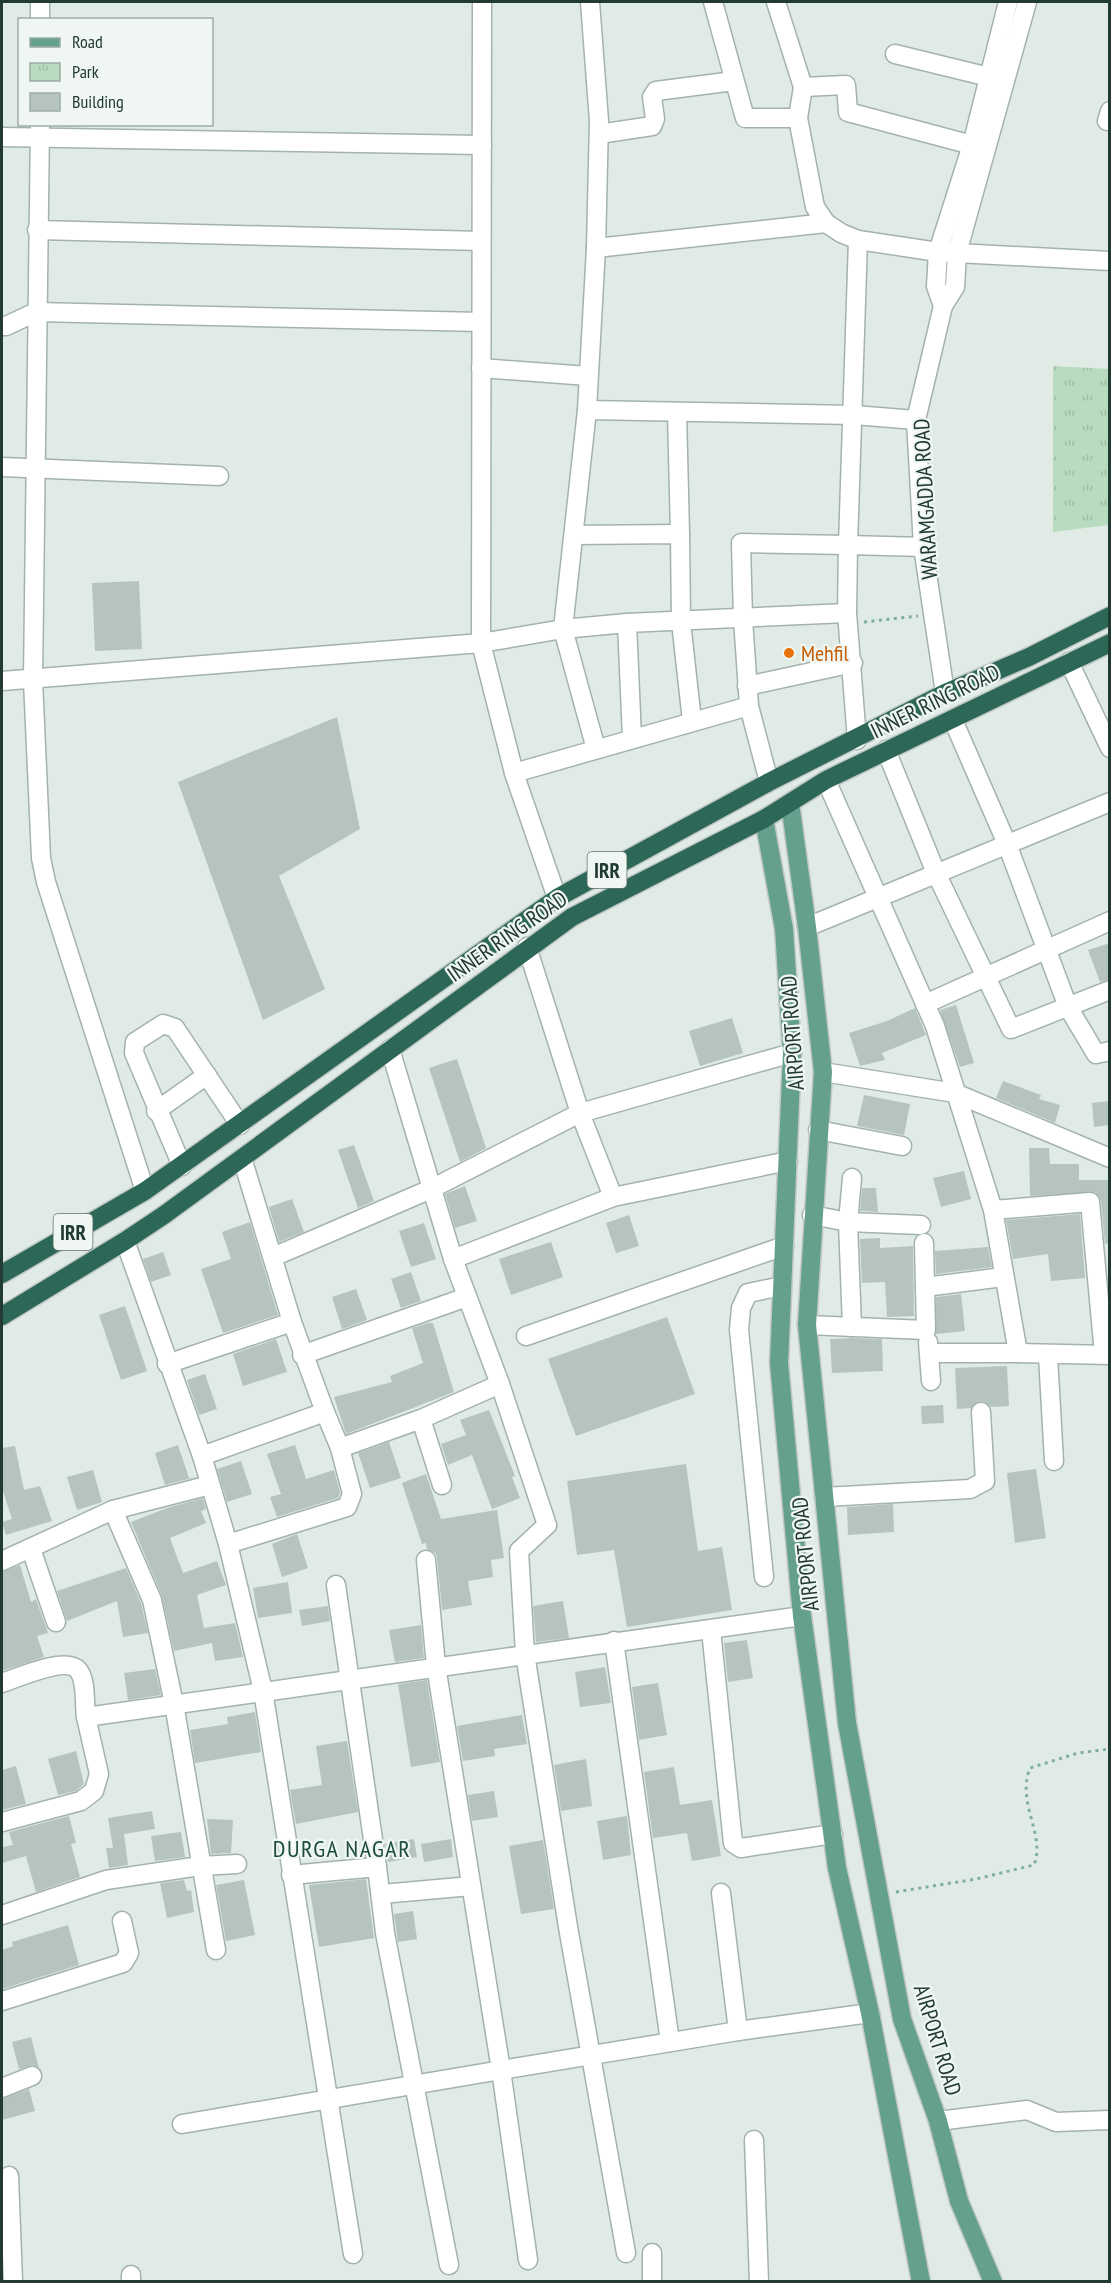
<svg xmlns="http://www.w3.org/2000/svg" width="1111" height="2283" viewBox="0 0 1111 2283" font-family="'PT Sans Narrow',sans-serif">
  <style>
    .park { fill: url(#park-tufts) }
    .building { fill: #b5c5be }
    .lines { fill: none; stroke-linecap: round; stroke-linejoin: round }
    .minor-casing { stroke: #a3b3ac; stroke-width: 21 }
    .major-casing { stroke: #c1c8c6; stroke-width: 21 }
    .highway-casing { stroke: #c1c8c6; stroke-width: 21 }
    .path { stroke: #80ae9e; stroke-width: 3; stroke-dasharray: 3 4.5; stroke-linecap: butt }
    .minor { stroke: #fff; stroke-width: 18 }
    .major { stroke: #65a08e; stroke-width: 18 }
    .highway { stroke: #2d6758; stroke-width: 18 }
    .food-dot { fill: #e8710a; stroke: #f0f7f3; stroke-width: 2 }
    .labels { text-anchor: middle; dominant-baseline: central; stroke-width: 4.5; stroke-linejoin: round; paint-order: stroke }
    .shield { fill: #f0f7f3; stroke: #5f736d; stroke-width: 1.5 }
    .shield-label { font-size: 21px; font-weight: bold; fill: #213b33 }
    .street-label { font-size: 22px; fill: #213b33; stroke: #f0f7f3 }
    .food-label { font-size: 22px; fill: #c56008; stroke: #f0f7f3; text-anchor: start }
    .neighbourhood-label { font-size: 24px; letter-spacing: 1.5px; fill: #1d4c3f; stroke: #f0f7f3 }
  </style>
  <defs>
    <pattern id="park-tufts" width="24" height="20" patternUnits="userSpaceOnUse" patternTransform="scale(1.5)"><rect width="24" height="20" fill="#b9dcc0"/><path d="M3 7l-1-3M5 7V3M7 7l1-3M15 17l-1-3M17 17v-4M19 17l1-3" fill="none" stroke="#9fbea5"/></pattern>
  </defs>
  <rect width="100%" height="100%" fill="#e0ebe5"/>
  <!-- park -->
  <polygon class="park" points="1053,366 1109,369 1109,525 1053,532"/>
  <!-- building -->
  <g class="building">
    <polygon points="139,581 142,649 95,651 92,583"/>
    <polygon points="337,717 360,829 279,876 325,989 263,1020 178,782"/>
    <polygon points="1110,943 1110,979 1100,982 1088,950"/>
    <polygon points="956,1005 974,1063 960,1067 940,1010"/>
    <polygon points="915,1008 926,1035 882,1053 885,1060 860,1066 849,1033 887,1021"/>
    <polygon points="732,1018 743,1053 700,1066 689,1031"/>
    <polygon points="457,1059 486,1148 460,1162 429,1068"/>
    <polygon points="1003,1081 1041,1095 1039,1099 1060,1105 1055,1123 996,1098"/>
    <polygon points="864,1095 910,1104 904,1135 857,1126"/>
    <polygon points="1110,1101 1110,1125 1094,1127 1092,1103"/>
    <polygon points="354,1145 374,1201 358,1208 338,1150"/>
    <polygon points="1029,1148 1049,1148 1050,1164 1079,1164 1079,1180 1110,1180 1110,1243 1105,1244 1101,1201 1095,1192 1030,1196"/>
    <polygon points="964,1171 971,1199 941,1207 933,1178"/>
    <polygon points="465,1186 477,1221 455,1228 445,1194"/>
    <polygon points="862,1188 876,1188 878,1212 860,1211"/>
    <polygon points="292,1199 304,1232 279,1242 269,1207"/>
    <polygon points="1080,1214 1085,1278 1051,1281 1048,1254 1013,1259 1006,1220"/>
    <polygon points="629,1215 639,1246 616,1253 606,1223"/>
    <polygon points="250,1222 278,1315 223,1333 201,1269 231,1259 222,1232"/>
    <polygon points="424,1223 436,1259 411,1267 399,1231"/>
    <polygon points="880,1238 880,1248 913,1246 914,1316 887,1317 885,1282 862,1283 860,1239"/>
    <polygon points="551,1242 563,1277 511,1295 499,1259"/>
    <polygon points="988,1247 992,1267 936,1274 935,1251"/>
    <polygon points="163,1252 171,1275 151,1282 143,1259"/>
    <polygon points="411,1272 421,1301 401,1308 391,1279"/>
    <polygon points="356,1289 367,1320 342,1329 332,1297"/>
    <polygon points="961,1294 965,1331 936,1334 936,1297"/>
    <polygon points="125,1306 147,1371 121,1380 99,1315"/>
    <polygon points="667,1317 695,1394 576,1436 548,1359"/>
    <polygon points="428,1323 433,1323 454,1392 346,1434 334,1397 392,1382 390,1376 423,1363 412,1328"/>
    <polygon points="852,1338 882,1339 883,1371 832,1373 830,1339"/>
    <polygon points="276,1339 287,1372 243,1386 233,1354"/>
    <polygon points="1007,1366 1009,1406 991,1407 981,1401 971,1408 957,1409 955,1368"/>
    <polygon points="205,1374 217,1409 199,1415 187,1380"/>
    <polygon points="943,1405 944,1423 922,1424 921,1406"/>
    <polygon points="489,1410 515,1476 512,1477 520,1498 492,1509 472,1455 448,1465 441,1444 466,1435 460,1420"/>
    <polygon points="389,1442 401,1478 370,1488 358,1453"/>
    <polygon points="178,1445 189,1478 196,1477 165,1485 155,1453"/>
    <polygon points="295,1445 306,1479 334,1470 340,1493 338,1498 277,1517 270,1497 281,1494 267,1454"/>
    <polygon points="15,1446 24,1490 40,1486 52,1521 6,1535 2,1522 12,1519 2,1488 2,1448"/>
    <polygon points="241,1461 252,1494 227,1502 217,1469"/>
    <polygon points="686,1464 698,1551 722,1547 732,1610 627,1627 614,1550 577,1555 567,1481"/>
    <polygon points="1036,1469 1046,1538 1015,1543 1007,1473"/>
    <polygon points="93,1470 102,1502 77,1510 67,1477"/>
    <polygon points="426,1474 441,1519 497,1510 504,1558 491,1560 493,1577 468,1581 472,1605 442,1610 437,1558 435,1553 427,1549 426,1543 422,1544 402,1483"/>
    <polygon points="203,1498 206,1509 201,1511 206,1523 170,1538 183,1573 217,1561 226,1585 197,1595 204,1628 235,1623 243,1657 215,1661 212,1643 174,1651 162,1596 131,1522 167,1508"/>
    <polygon points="893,1504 894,1532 848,1535 847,1507"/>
    <polygon points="297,1534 308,1568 282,1577 272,1544"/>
    <polygon points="20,1565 31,1602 36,1599 48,1633 37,1636 44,1657 2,1671 2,1572"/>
    <polygon points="126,1568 141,1603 148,1633 123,1637 117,1601 67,1621 57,1591"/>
    <polygon points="288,1582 292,1613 258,1618 253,1588"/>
    <polygon points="563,1601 569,1638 536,1642 533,1606"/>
    <polygon points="328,1606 330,1621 302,1626 299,1610"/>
    <polygon points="421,1625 424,1658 395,1662 389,1630"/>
    <polygon points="747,1640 753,1678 728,1682 724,1643"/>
    <polygon points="605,1667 611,1703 580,1707 575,1672"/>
    <polygon points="155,1669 161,1695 128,1700 124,1673"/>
    <polygon points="427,1680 440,1762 411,1767 398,1684"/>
    <polygon points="658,1683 667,1735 639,1740 632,1687"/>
    <polygon points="255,1712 261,1752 195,1763 190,1730 228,1724 227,1717"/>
    <polygon points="522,1715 527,1744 494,1749 495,1756 463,1761 457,1726"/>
    <polygon points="347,1741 358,1812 296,1824 290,1790 322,1785 316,1746"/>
    <polygon points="76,1751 84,1784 76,1791 58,1795 48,1759"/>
    <polygon points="586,1759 592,1806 561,1811 554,1765"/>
    <polygon points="16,1766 26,1804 2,1810 2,1770"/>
    <polygon points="674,1767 680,1805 712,1800 721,1856 692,1861 687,1833 653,1838 644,1772"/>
    <polygon points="494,1791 498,1817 472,1821 468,1795"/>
    <polygon points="152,1811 155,1829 124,1834 128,1865 109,1868 106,1848 113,1848 108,1818"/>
    <polygon points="69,1816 76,1843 71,1844 80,1877 36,1892 26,1856 2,1863 2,1847 13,1845 9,1832"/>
    <polygon points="627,1816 631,1855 603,1860 597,1821"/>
    <polygon points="207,1819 233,1820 231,1853 211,1854"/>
    <polygon points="181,1832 185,1857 155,1861 151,1836"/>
    <polygon points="414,1839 417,1857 388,1862 385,1844"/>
    <polygon points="451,1839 453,1857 424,1862 421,1844"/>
    <polygon points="543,1840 554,1909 521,1914 509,1846"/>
    <polygon points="366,1879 374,1938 319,1947 309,1885"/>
    <polygon points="184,1880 187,1891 191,1890 194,1912 167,1918 160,1883"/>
    <polygon points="244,1880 255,1935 226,1941 216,1885"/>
    <polygon points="413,1911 417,1939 398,1942 394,1914"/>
    <polygon points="68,1925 79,1965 2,1989 2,1950 13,1946 12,1942"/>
    <polygon points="31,2037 39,2068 33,2065 19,2069 12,2042"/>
    <polygon points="29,2089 35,2111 2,2120 2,2099"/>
  </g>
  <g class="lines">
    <!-- minor casing -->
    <g class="minor-casing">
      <g id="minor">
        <polyline points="482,2 481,643 514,773 557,898"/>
        <polyline points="590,2 599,121 596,248 587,410 563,629 596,749"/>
        <polyline points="713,2 745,118 798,118"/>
        <polyline points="776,2 803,87 798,118 815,207 826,223 841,233 858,240 938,252 1110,261"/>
        <polyline points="40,20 40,2"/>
        <polyline points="895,54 989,77"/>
        <polyline points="803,87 846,85 848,112 972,145"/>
        <polyline points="1107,121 1110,111"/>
        <polyline points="40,124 33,680 41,858 46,882 145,1191"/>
        <polyline points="599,134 652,126 655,119 652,97 656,91 734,81"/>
        <polyline points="2,137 482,145"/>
        <polyline points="37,230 481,241"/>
        <polyline points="596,248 826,223"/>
        <polyline points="943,306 936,286 938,252 972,145 1008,2"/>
        <polyline points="2,326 6,326 36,312 481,322"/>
        <polyline points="481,368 588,376"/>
        <polyline points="587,410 854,415 916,420"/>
        <polyline points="677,412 680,534"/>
        <polyline points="2,467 219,476"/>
        <polyline points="574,535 680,534 681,622 692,721"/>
        <polyline points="627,623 632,738"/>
        <polyline points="1069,662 1110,748"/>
        <polyline points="2,681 481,643 563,629 627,623 847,613"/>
        <polyline points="747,686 853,663"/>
        <polyline points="945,693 923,547 916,420 943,306 955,287 957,253 1027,2"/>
        <polyline points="953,720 1007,844 1068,1007 1096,1054 1110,1051"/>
        <polyline points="857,740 847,613 848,545 923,547"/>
        <polyline points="886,750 936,873 1011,1029 1110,990"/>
        <polyline points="514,773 749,706"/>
        <polyline points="826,780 935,1026 993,1210 1018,1353 931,1353"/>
        <polyline points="769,782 749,706 743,619 741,543 848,545 858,240"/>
        <polyline points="807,927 1110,802"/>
        <polyline points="527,947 580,1113 613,1197"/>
        <polyline points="925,1004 1110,921"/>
        <polyline points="390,1049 453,1259 500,1384 547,1525 519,1551 525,1654 568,1927 626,2253"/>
        <polyline points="823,1072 955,1093 1110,1158"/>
        <polyline points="156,1111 207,1075"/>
        <polyline points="818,1130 902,1146"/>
        <polyline points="182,1166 134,1053 135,1042 163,1024 175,1028 240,1125"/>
        <polyline points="852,1178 848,1222 921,1225"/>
        <polyline points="993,1210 1090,1202 1104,1354"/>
        <polyline points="812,1215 848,1222 852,1327"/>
        <polyline points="125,1241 202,1456 228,1544 263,1691 353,2254"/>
        <polyline points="273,1257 431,1189 580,1113 792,1053"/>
        <polyline points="453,1259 613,1197 788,1161"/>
        <polyline points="925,1287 1003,1277"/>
        <polyline points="807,1325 926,1330 924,1243"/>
        <polyline points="526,1336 784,1246"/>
        <polyline points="928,1342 931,1381"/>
        <polyline points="1018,1353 1110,1355"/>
        <polyline points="302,1355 467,1297"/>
        <polyline points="1048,1356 1054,1461"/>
        <polyline points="167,1364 292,1322 242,1158"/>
        <polyline points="421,1419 442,1485"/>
        <polyline points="340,1448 421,1419 500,1384"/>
        <polyline points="202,1456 325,1412 292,1322"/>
        <polyline points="824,1497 970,1489 985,1481 981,1412"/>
        <polyline points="113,1510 210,1485"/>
        <polyline points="228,1544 347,1507 352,1494 340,1448 325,1412"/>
        <polyline points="31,1549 56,1622"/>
        <polyline points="426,1560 436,1666 501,2070 738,2031 870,2013"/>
        <polyline points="2,1561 113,1510 152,1600 174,1704 216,1950"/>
        <polyline points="764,1577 739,1330 741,1308 748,1293 782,1286"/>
        <polyline points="336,1585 377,1867"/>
        <polyline points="711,1630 733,1843 741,1848 833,1834"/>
        <polyline points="614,1641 670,2042"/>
        <path d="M2,1683c15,-5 64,-27 76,-13 9,10 6,34 8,47"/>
        <polyline points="2,1822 81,1801 94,1791 99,1774 86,1717 802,1616"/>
        <polyline points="291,1875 377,1867 385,1933 449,2265"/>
        <polyline points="721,1893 738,2031"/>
        <polyline points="382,1894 471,1886"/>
        <polyline points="2,1915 106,1880 200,1866 237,1864"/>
        <polyline points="2,2001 123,1963 129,1953 122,1921"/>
        <polyline points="2,2088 32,2076"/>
        <polyline points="938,2121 1027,2110 1056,2122 1110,2120"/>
        <polyline points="182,2124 501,2070 528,2260"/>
        <polyline points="754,2140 759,2282"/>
        <polyline points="9,2176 13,2282"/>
        <polyline points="652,2253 652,2282"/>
        <polyline points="131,2275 131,2282"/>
      </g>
    </g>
    <!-- major casing -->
    <g class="major-casing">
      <g id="major">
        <polyline points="790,803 807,927 823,1072 807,1325 847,1723 902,2019 938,2121 959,2201 993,2282"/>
        <polyline points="764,819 784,929 792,1053 779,1363 802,1616 837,1868 870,2013 921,2282"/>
      </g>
    </g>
    <!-- highway casing -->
    <g class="highway-casing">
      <g id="highway">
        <polyline points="2,1274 145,1191 557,898 769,782 945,693 1029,657 1110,616"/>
        <polyline points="2,1316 125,1241 164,1215 572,917 764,819 826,780 1110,643"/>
      </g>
    </g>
    <!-- path -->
    <g class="path">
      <polyline points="864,622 918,616"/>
      <path d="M896,1892l80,-13 58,-14c12,-31 -18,-61 -4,-97l48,-15 32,-4"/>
    </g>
    <!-- minor -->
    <use href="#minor" class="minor"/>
    <!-- major -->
    <use href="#major" class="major"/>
    <!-- highway -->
    <use href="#highway" class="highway"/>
  </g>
  <!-- markers -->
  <circle class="food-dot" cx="789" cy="653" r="6"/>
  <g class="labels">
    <!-- shield labels -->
    <g class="shield">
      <rect x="587.5" y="852" width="39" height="36" rx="4.5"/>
      <rect x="53.5" y="1214" width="39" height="36" rx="4.5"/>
    </g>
    <g class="shield-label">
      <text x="607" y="870">IRR</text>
      <text x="73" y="1232">IRR</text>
    </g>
    <!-- street labels -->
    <g class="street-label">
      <text transform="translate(925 499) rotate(-93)">WARAMGADDA ROAD</text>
      <text transform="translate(935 701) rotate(-26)">INNER RING ROAD</text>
      <text transform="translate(507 936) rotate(-35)">INNER RING ROAD</text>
      <text transform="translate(792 1033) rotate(-94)">AIRPORT ROAD</text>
      <text transform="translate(805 1554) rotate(-96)">AIRPORT ROAD</text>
      <text transform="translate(938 2040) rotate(73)">AIRPORT ROAD</text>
    </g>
    <!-- food labels -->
    <g class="food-label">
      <text x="801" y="653">Mehfil</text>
    </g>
    <!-- neighbourhood labels -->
    <g class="neighbourhood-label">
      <text x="342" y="1848">DURGA NAGAR</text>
    </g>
  </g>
  <!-- border -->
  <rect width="1111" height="2283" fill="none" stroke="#213b33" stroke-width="6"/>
  <!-- legend -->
  <rect x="18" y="18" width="195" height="108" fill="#f0f7f3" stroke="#9daca6" stroke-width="1.5"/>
  <rect x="30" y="38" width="30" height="9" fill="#65a08e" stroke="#9daca6" stroke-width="1.5"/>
  <text x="72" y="48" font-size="18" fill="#213b33">Road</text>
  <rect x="30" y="63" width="30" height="18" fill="url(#park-tufts)" stroke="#9daca6" stroke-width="1.5"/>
  <text x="72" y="78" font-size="18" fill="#213b33">Park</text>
  <rect x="30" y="93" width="30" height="18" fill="#b5c5be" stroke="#9daca6" stroke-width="1.5"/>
  <text x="72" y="108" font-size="18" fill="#213b33">Building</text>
</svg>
